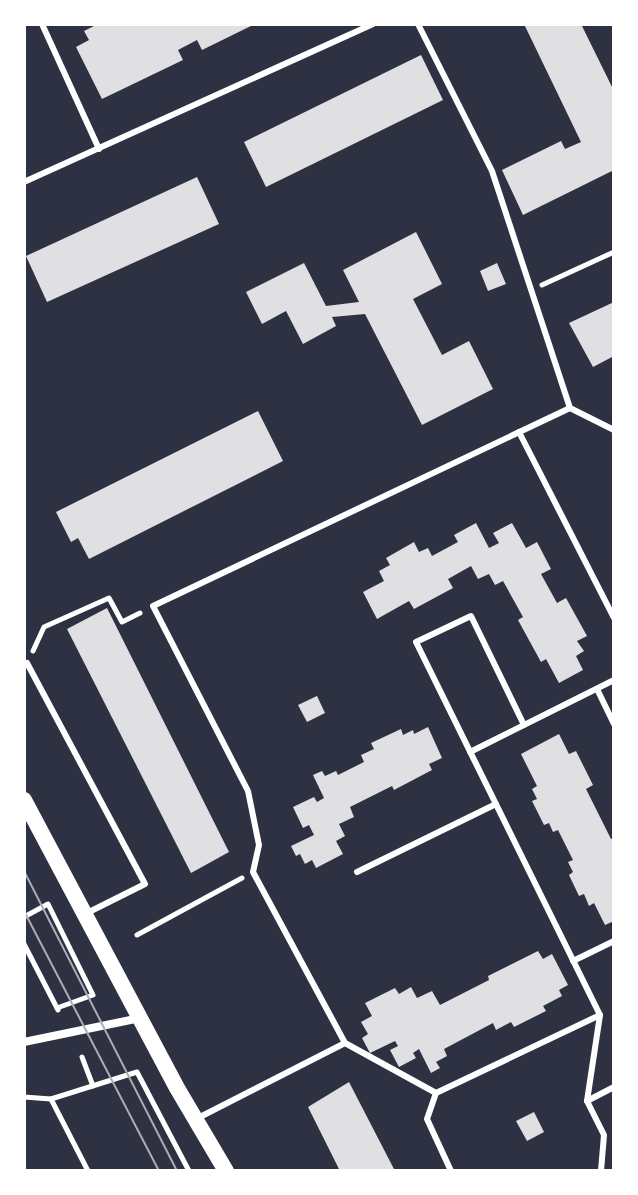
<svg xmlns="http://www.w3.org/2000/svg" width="638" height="1195" viewBox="0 0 638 1195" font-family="Inter,sans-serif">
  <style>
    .building { fill: #e0e0e3 }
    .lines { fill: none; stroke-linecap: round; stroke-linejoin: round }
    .path { stroke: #fff; stroke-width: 5 }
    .service { stroke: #fff; stroke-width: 6 }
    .minor { stroke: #fff; stroke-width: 8 }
    .secondary { stroke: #fff; stroke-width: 16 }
    .tram { stroke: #abadb3; stroke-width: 2 }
  </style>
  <rect width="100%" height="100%" fill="#2d3142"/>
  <!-- building -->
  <g class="building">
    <polygon points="98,24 255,24 202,50 197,40 178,50 183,60 102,99 76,47 89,40 84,31"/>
    <polygon points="524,24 581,24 614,91 614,170 523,215 502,170 561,141 565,149 581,142"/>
    <polygon points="421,55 443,100 266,187 244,142"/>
    <polygon points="197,177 219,224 47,302 26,256"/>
    <polygon points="416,232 442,284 413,299 442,355 469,341 493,389 422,425 365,314 332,317 336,326 303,344 286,311 262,324 246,292 304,263 326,306 359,302 343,270"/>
    <polygon points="497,263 506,284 488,291 480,271"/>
    <polygon points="614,302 614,356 593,367 569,323"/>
    <polygon points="258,411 283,461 89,559 78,538 71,542 56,512"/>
    <polygon points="476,523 489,548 499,543 493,533 512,523 526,548 537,542 551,569 541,574 557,603 566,598 587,636 577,641 584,651 576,656 583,670 559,683 546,659 541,662 518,620 523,617 503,581 495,585 489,574 478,579 471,566 448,579 453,588 414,609 409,601 377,619 363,592 384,581 379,571 390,565 386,558 414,542 419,552 428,548 432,556 458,542 454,535"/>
    <polygon points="107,608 229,852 191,873 67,629"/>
    <polygon points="317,696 325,713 307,722 298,705"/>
    <polygon points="428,727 442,758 429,764 432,770 394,790 392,786 350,807 354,817 339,824 345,836 336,841 343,854 316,868 312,860 305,864 300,854 296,856 291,846 314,835 309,825 303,828 293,807 314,797 317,802 324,798 313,775 322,771 325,776 336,771 338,775 364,762 361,755 374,749 371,743 401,729 403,735 413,730 414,734"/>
    <polygon points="559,734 569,754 576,751 593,785 586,789 611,839 614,838 614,921 605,925 594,903 589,906 584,894 579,896 569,875 573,872 568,862 573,860 558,830 553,832 549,823 544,825 532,801 537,799 532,789 537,786 521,754"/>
    <polygon points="538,951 543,959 552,954 568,985 559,990 562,996 543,1006 546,1011 514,1027 511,1022 496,1030 493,1023 444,1049 447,1056 436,1062 440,1068 431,1073 419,1049 413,1053 416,1058 399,1067 390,1050 398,1046 395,1041 370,1053 362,1038 368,1034 361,1022 372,1016 365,1003 395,988 399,994 411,987 417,998 432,991 440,1005 489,980 488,976"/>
    <polygon points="349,1082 395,1171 340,1171 308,1107"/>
    <polygon points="534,1112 544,1132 527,1141 516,1121"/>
  </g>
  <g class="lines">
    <!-- path -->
    <g class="path">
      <polyline points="542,285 614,252"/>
      <polyline points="33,651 44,627 109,598 122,622 140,613"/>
      <polyline points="24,917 48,904 93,995 57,1008"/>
      <polyline points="137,935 242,878"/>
      <polyline points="24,944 58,1010"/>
      <polyline points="82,1057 93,1086"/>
      <polyline points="24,1097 51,1099"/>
      <polyline points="88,1171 51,1099 137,1072 189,1171"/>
    </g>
    <!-- service -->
    <g class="service">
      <polyline points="42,24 99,149"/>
      <polyline points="418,24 492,171 570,408 614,430"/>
      <polyline points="24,182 373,24"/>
      <polyline points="519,432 614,618"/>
      <polyline points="24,665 27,663 145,884 87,913"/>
      <polyline points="597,689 614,724"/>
      <polyline points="524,725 471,616 416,642 600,1015"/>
      <polyline points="470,752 614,680"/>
      <polyline points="357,872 496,804"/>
      <polyline points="573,961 614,941"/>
      <polyline points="436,1093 600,1015 587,1101 604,1135 601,1171"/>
      <polyline points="587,1101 614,1087"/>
      <polyline points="196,1119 345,1043"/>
      <polyline points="451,1171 427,1119 436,1093 345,1043 253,872 259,845 248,791 153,606 570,408"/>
    </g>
    <!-- minor -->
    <polyline class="minor" points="24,1042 140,1018"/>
    <!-- secondary -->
    <polyline class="secondary" points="24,800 177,1088 226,1171"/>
    <!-- tram -->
    <g class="tram">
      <polyline points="24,871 177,1171"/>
      <polyline points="24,911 159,1171"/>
    </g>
  </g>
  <!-- border -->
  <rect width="638" height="1195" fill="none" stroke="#ffffff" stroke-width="52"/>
</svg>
